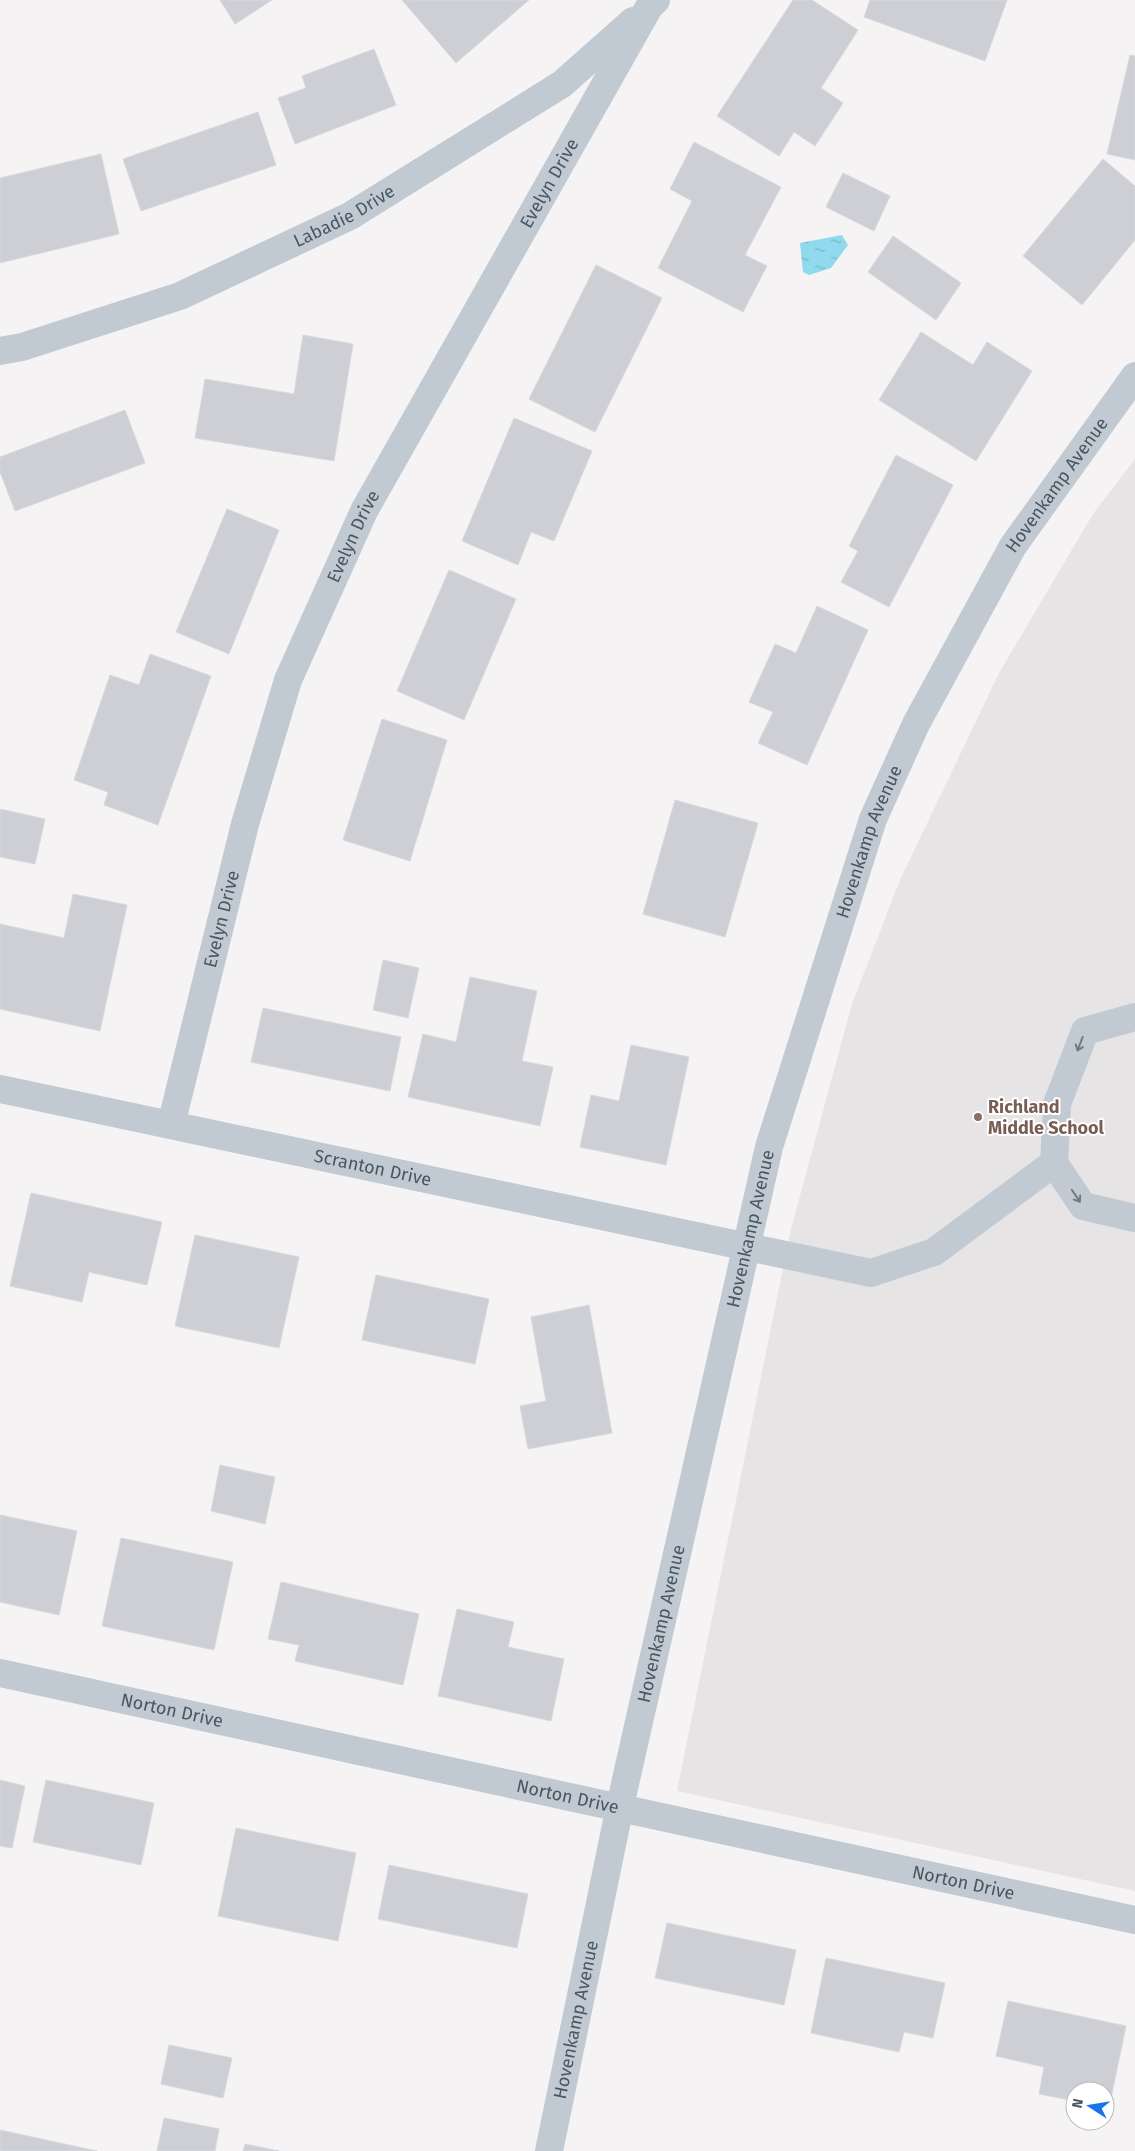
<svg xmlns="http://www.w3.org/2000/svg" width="1135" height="2151" viewBox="0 0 1135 2151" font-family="'Fira Sans',sans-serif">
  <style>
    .education { fill: #e6e4e5 }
    .water { fill: url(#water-ripples) }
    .building { fill: #cdcfd5; stroke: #d7d9de }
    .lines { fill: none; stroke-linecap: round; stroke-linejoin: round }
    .minor { stroke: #c1cad2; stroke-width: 28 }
    .oneway { stroke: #6e7983 }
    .education-dot { fill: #8d6e63; stroke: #fff; stroke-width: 2 }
    .labels { text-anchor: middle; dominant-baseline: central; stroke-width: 4; stroke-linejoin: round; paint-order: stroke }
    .street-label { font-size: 18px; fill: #4a5661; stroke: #fff }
    .education-label { font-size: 18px; font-weight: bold; fill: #785e54; stroke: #fff; text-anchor: start }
  </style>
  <defs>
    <pattern id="water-ripples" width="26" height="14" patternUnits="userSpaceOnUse" patternTransform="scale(1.25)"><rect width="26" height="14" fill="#90daee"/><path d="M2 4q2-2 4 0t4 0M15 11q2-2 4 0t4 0" fill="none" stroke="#78b4c4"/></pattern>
  </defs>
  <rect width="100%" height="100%" fill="#f5f3f3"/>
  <!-- education -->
  <polygon class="education" points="1135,459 1135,1891 677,1791 791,1229 852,1004 900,880 999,673 1093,514"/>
  <!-- water -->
  <polygon class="water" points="842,235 848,245 831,268 809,275 803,272 800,243"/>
  <!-- building -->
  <g class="building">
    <polygon points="220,0 272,0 235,24"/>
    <polygon points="402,0 529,0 456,63"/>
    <polygon points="793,0 812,0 858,30 821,88 843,103 815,146 794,132 779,156 717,116"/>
    <polygon points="870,0 1007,0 985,61 864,17"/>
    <polygon points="374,49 396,105 295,144 278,98 306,88 302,76"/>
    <polygon points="1130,55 1135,56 1135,160 1107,154"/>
    <polygon points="258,112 276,165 141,211 123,159"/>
    <polygon points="694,142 781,187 745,255 767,266 743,312 658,268 692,201 670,189"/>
    <polygon points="101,154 119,234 0,263 0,178"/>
    <polygon points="1103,159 1135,186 1135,240 1082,305 1023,256"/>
    <polygon points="843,173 890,196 874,231 826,207"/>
    <polygon points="893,236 961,283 936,320 868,272"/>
    <polygon points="596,265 662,298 595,432 529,399"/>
    <polygon points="921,332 973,365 987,342 1032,371 976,461 879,400"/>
    <polygon points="303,335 353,344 334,461 195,438 205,379 294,394"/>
    <polygon points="125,410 145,463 15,511 0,472 0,457"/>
    <polygon points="514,418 592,451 554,541 531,532 518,565 462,541"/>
    <polygon points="896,455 953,485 889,607 841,582 858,551 849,546"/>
    <polygon points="227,509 279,530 229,654 176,632"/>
    <polygon points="449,570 516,599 464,720 397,691"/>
    <polygon points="817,606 868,630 807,765 758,743 773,712 749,702 775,644 796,653"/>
    <polygon points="150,654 211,676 158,825 104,805 108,792 74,780 110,675 139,685"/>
    <polygon points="382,719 447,740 410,861 343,840"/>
    <polygon points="675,800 758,823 725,937 643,914"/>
    <polygon points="0,809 45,819 35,864 0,857"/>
    <polygon points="73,894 127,905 100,1031 0,1009 0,924 64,938"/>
    <polygon points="383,960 419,968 408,1018 373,1010"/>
    <polygon points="470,977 537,991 522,1061 553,1067 540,1126 408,1097 423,1034 456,1042"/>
    <polygon points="263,1008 401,1037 390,1091 251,1062"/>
    <polygon points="631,1045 689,1057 666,1165 580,1147 591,1095 619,1101"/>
    <polygon points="31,1193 162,1222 147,1285 89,1272 82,1302 10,1286"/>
    <polygon points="195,1235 299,1257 279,1348 175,1326"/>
    <polygon points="376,1275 489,1299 475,1364 362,1340"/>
    <polygon points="589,1305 612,1433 528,1449 520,1406 546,1401 531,1317"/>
    <polygon points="220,1465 275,1477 265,1524 211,1511"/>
    <polygon points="0,1515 77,1531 59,1615 0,1602"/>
    <polygon points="121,1538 233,1562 214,1650 102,1626"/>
    <polygon points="281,1582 419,1614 403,1685 295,1661 299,1645 268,1639"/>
    <polygon points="457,1609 514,1622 508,1647 564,1659 551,1721 438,1696"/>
    <polygon points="0,1780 25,1786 12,1848 0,1846"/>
    <polygon points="46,1780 154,1803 141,1865 33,1842"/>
    <polygon points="236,1828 356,1853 338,1941 218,1916"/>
    <polygon points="389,1865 528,1894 517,1948 378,1919"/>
    <polygon points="667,1923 796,1950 784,2005 655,1978"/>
    <polygon points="826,1958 945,1983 933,2038 904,2032 899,2052 811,2033"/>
    <polygon points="1008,2001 1126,2026 1109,2108 1105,2108 1105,2091 1075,2091 1075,2101 1039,2094 1044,2067 996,2056"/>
    <polygon points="169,2045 232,2058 223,2098 161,2084"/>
    <polygon points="164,2118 219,2129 215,2151 157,2151"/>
    <polygon points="0,2130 97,2151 0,2151"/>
    <polygon points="245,2144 279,2151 243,2151"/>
  </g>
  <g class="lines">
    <!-- minor -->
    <g class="minor">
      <path id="s1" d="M0,351l22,-4 158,-51 170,-80 212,-132 71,-63"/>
      <polyline points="1135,1017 1085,1031 1057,1104 1054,1163 1083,1206 1135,1218"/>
      <path id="s2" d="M0,1089l871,184 63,-21 120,-89"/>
      <path id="s3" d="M171,1125l74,-301 43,-144 76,-169 285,-504 7,-7"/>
      <path id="s4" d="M0,1673l1135,247"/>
      <path id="s5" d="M549,2151l71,-345 149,-659 104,-328 43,-95 97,-178 122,-170"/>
    </g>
  </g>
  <!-- one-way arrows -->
  <defs><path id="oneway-shaft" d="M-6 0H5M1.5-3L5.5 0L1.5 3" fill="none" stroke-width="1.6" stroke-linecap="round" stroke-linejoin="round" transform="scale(1.25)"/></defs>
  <g class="oneway">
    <use href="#oneway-shaft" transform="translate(1080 1044) rotate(111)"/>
    <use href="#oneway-shaft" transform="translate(1076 1196) rotate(56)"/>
  </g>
  <!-- markers -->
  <circle class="education-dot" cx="978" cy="1117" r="5"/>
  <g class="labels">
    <!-- street labels -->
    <g class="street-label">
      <text stroke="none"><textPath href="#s3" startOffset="1022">Evelyn Drive</textPath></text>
      <text stroke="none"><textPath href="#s1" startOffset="371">Labadie Drive</textPath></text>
      <text stroke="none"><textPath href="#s5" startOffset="1754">Hovenkamp Avenue</textPath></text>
      <text stroke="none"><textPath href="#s3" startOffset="618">Evelyn Drive</textPath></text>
      <text stroke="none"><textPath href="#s5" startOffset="1349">Hovenkamp Avenue</textPath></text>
      <text stroke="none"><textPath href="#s3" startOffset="212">Evelyn Drive</textPath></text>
      <text stroke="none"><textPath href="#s2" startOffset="381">Scranton Drive</textPath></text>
      <text stroke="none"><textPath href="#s5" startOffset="944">Hovenkamp Avenue</textPath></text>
      <text stroke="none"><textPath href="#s5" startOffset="539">Hovenkamp Avenue</textPath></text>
      <text stroke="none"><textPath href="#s4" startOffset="176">Norton Drive</textPath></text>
      <text stroke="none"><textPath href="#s4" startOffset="581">Norton Drive</textPath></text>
      <text stroke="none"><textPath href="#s4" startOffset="986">Norton Drive</textPath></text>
      <text stroke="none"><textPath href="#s5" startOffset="134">Hovenkamp Avenue</textPath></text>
    </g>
    <!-- education labels -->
    <g class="education-label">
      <text x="988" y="1107">Richland<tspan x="988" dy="21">Middle School</tspan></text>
    </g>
  </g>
  <!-- north arrow -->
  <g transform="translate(1090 2106) rotate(282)"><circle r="24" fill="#ffffff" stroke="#b7bbc0"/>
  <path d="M0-4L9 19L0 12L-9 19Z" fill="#1a73e8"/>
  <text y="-8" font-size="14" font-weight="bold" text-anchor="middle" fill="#4a5661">N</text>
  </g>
</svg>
